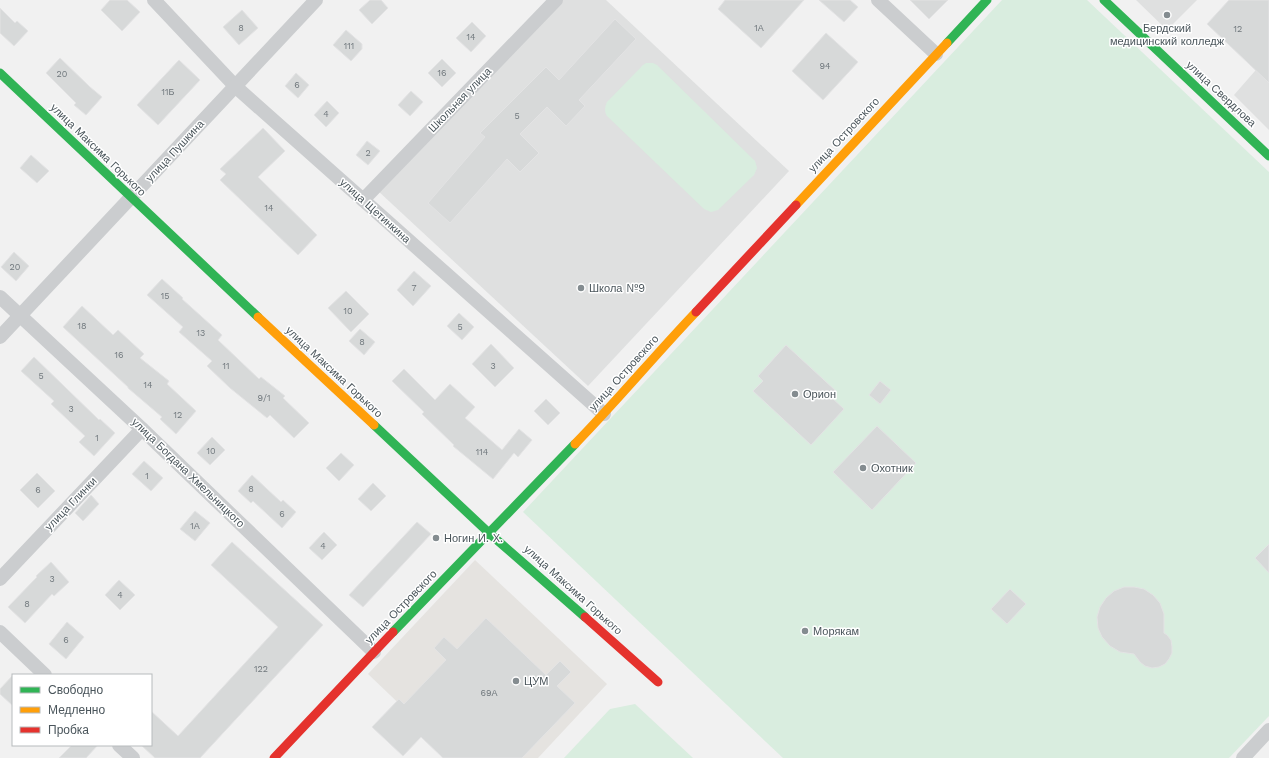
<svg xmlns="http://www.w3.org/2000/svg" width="1269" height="758" viewBox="0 0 1269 758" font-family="'Work Sans',sans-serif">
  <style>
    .commercial { fill: #e5e3e0 }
    .education { fill: #dfe0e0 }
    .green { fill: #d9eddf }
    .building { fill: #d7d9d9; stroke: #e3e3e4 }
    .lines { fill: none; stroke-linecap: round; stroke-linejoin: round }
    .street { stroke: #cbcdcf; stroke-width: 14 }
    .fast { stroke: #30b455; stroke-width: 9 }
    .slow { stroke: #ff9f0a; stroke-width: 9 }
    .jam { stroke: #e5322d; stroke-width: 9 }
    .poi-dot { fill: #848c90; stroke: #fff; stroke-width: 1.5 }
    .labels { text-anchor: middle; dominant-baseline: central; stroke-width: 3; stroke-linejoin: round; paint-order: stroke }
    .number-label { font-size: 9px; fill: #6f777c }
    .poi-label { font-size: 11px; fill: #4a555b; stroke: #fff; text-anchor: start }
    .street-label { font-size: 11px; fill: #4a555b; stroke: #fff }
  </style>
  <rect width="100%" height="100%" fill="#f1f1f1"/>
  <!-- commercial -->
  <polygon class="commercial" points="475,560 607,684 538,758 456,758 368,674"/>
  <!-- education -->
  <g class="education">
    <polygon points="558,0 606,0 789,171 588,386 377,190"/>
    <polygon points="1136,0 1197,0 1167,30"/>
    <polygon points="1269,55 1269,130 1234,95"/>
  </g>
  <!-- green -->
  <g class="green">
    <polygon points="1002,0 1087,0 1269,172 1269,716 1229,758 783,758 523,512"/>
    <path d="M646,63h7l4,2 98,96 2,7 -3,7 -36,35 -7,2 -7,-3 -97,-93c-3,-5 -2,-9 0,-14l36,-37z"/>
    <polygon points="635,704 693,758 564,758 610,709"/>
  </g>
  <!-- building -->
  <g class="building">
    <polygon points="110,0 127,0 140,12 122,31 101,10"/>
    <polygon points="370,0 381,0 388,8 372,24 359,10"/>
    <polygon points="725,0 804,0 761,48 718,9"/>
    <polygon points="819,0 850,0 858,7 844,22"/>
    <polygon points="910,0 948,0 929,19"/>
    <polygon points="1229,0 1269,0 1269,83 1207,24"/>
    <polygon points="0,8 15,23 17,21 28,31 14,46 0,33"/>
    <polygon points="242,10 258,28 239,45 223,27"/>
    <polygon points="615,19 636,39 579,100 585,106 566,126 547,107 520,134 539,153 520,172 507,159 450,223 428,203 485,137 480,133 546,67 559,80"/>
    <polygon points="472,22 486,36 471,52 456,38"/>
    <polygon points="346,30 362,44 362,49 351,61 333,45"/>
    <polygon points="826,33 858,62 823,100 792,71"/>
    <polygon points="60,58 90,87 102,97 86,115 74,105 76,103 46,73"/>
    <polygon points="442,59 456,73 442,87 428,73"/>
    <polygon points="179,60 200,80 158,125 137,105"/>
    <polygon points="296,73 309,85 298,98 285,86"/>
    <polygon points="411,91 423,102 410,116 398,105"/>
    <polygon points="327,101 339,113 326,127 314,115"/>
    <polygon points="263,128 285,151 258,177 317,235 298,255 220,180 226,174 220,169"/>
    <polygon points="367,141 380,151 368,165 356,155"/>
    <polygon points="31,155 49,171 37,183 20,168"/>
    <polygon points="14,252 29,266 16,281 1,267"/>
    <polygon points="414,271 431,286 413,306 397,290"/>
    <polygon points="162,279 183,298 182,299 222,335 218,340 259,379 261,377 285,396 283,398 309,423 294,438 270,415 267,418 230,388 207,366 212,361 179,332 183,327 147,295"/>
    <polygon points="346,291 369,314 351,332 328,308"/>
    <polygon points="82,306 113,335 118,330 144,354 140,358 169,381 167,384 196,411 176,434 160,419 162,417 128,388 128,387 63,327"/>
    <polygon points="459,313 474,327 462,340 447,326"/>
    <polygon points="360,329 375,342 364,355 349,341"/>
    <polygon points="491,344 514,368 495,387 472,364"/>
    <polygon points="786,345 836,391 831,397 844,409 811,445 753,391 763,381 758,376"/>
    <polygon points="34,357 99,420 100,419 115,433 94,456 79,442 85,436 51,404 54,401 21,371"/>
    <polygon points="404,369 435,400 450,384 475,407 465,418 502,450 519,429 532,440 518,457 514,453 493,479 453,446 454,445 422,414 424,412 392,381"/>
    <polygon points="880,381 891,390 880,404 869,395"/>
    <polygon points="546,399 560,413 548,425 534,411"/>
    <polygon points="877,426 916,463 872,510 833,472"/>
    <polygon points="212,437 225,450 210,465 197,453"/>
    <polygon points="341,453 354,465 339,481 326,468"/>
    <polygon points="144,461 163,478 151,491 132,474"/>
    <polygon points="37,473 55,491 38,508 20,490"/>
    <polygon points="252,475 281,502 283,500 296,512 282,528 253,501 251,503 238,491"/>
    <polygon points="373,483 386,496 371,511 358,499"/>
    <polygon points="91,495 99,504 83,521 75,513"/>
    <polygon points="195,511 210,523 195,541 180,529"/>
    <polygon points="417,522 431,534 363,607 349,595"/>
    <polygon points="324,532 337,545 322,560 309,548"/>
    <polygon points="232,542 323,625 200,758 155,758 141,745 151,745 151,711 178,736 278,627 211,565"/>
    <polygon points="1269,544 1269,573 1255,558"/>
    <polygon points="51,562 69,582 54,596 52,594 25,623 8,607 37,577 36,576"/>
    <polygon points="119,580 135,595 120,610 105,595"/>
    <polygon points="1124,587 1134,587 1144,589 1153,595 1160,603 1164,614 1164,633 1167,635 1171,640 1172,647 1172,653 1169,659 1165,664 1159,667 1152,668 1145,666 1140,662 1134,654 1120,652 1110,646 1102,637 1098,628 1097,617 1100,607 1106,598 1114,591"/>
    <polygon points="1010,589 1026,604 1007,624 991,609"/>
    <polygon points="486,618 546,675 560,661 571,672 557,686 575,703 522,758 443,758 421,737 403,756 372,727 399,699 404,704 446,660 434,648 444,637 457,649"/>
    <polygon points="67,622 84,637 66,659 49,644"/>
    <polygon points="13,675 13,706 0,694 0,689"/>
    <polygon points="72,745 98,745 86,758 59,758"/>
  </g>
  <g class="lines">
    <!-- street -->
    <g class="street">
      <polyline points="154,0 236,87 604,414"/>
      <polyline points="878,0 936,54"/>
      <polyline points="363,200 556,0"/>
      <polyline points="0,297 142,429 374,652"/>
      <polyline points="0,337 316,0"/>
      <polyline points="0,579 142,429"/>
      <polyline points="0,632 45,675"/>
      <polyline points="119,745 133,758"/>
      <polyline points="1243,758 1269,730"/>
    </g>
    <!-- fast -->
    <g class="fast">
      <polyline points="1104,0 1269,156"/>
      <polyline points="947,43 987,0"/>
      <polyline points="0,73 258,317"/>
      <polyline points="374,425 489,533 585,617"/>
      <polyline points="393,632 575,444"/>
    </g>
    <!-- slow -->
    <g class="slow">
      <polyline points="796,205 947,43"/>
      <polyline points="258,317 374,425"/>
      <path d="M575,444c42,-43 80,-89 121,-132"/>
    </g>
    <!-- jam -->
    <g class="jam">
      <polyline points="696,312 796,205"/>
      <polyline points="585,617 658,682"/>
      <polyline points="274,758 393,632"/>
    </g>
  </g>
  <!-- markers -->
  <g class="poi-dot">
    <circle cx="1167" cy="15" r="4"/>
    <circle cx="581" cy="288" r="4"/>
    <circle cx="795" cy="394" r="4"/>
    <circle cx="863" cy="468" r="4"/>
    <circle cx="436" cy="538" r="4"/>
    <circle cx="805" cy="631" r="4"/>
    <circle cx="516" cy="681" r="4"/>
  </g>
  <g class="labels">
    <!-- number labels -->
    <g class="number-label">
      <text x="241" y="28">8</text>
      <text x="759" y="28">1А</text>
      <text x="1238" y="29">12</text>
      <text x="471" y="37">14</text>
      <text x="349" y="46">111</text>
      <text x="825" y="66">94</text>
      <text x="442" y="73">16</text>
      <text x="62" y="74">20</text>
      <text x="297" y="85">6</text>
      <text x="168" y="92">11Б</text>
      <text x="326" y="114">4</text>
      <text x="517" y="116">5</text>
      <text x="368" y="153">2</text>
      <text x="269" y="208">14</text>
      <text x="15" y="267">20</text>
      <text x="414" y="288">7</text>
      <text x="165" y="296">15</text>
      <text x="348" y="311">10</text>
      <text x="82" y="326">18</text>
      <text x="460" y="327">5</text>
      <text x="201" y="333">13</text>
      <text x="362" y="342">8</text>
      <text x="119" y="355">16</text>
      <text x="226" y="366">11</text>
      <text x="493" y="366">3</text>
      <text x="41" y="376">5</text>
      <text x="148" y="385">14</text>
      <text x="264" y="398">9/1</text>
      <text x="71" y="409">3</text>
      <text x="178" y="415">12</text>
      <text x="97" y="438">1</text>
      <text x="211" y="451">10</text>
      <text x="482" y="452">114</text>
      <text x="147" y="476">1</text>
      <text x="251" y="489">8</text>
      <text x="38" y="490">6</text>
      <text x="282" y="514">6</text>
      <text x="195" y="526">1А</text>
      <text x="323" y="546">4</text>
      <text x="52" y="579">3</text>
      <text x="120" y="595">4</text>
      <text x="27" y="604">8</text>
      <text x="66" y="640">6</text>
      <text x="261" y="669">122</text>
      <text x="489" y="693">69А</text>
    </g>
    <!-- poi labels -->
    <g class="poi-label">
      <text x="1167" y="28" text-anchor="middle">Бердский<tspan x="1167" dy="13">медицинский колледж</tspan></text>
      <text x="589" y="288">Школа №9</text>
      <text x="803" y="394">Орион</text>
      <text x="871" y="468">Охотник</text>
      <text x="444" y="538">Ногин И. Х.</text>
      <text x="813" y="631">Морякам</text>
      <text x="524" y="681">ЦУМ</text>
    </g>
    <!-- street labels -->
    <g class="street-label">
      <text transform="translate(1221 94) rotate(43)">улица Свердлова</text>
      <text transform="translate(460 100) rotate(-46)">Школьная улица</text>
      <text transform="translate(844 135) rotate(-47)">улица Островского</text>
      <text transform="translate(98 150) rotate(44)">улица Максима Горького</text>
      <text transform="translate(175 151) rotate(-47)">улица Пушкина</text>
      <text transform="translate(375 211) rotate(42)">улица Щетинкина</text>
      <text transform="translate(334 372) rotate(43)">улица Максима Горького</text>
      <text transform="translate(624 373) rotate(-48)">улица Островского</text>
      <text transform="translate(188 473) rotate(44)">улица Богдана Хмельницкого</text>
      <text transform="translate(71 504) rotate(-46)">улица Глинки</text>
      <text transform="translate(573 590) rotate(42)">улица Максима Горького</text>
      <text transform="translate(401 607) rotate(-46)">улица Островского</text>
    </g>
  </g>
  <!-- legend -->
  <rect x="12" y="674" width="140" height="72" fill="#ffffff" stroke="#b7bbbd"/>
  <rect x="20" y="687" width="20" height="6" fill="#30b455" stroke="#b7bbbd"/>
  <text x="48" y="694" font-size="12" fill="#4a555b">Свободно</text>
  <rect x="20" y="707" width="20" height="6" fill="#ff9f0a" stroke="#b7bbbd"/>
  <text x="48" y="714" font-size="12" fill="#4a555b">Медленно</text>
  <rect x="20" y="727" width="20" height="6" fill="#e5322d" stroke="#b7bbbd"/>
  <text x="48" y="734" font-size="12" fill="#4a555b">Пробка</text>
</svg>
